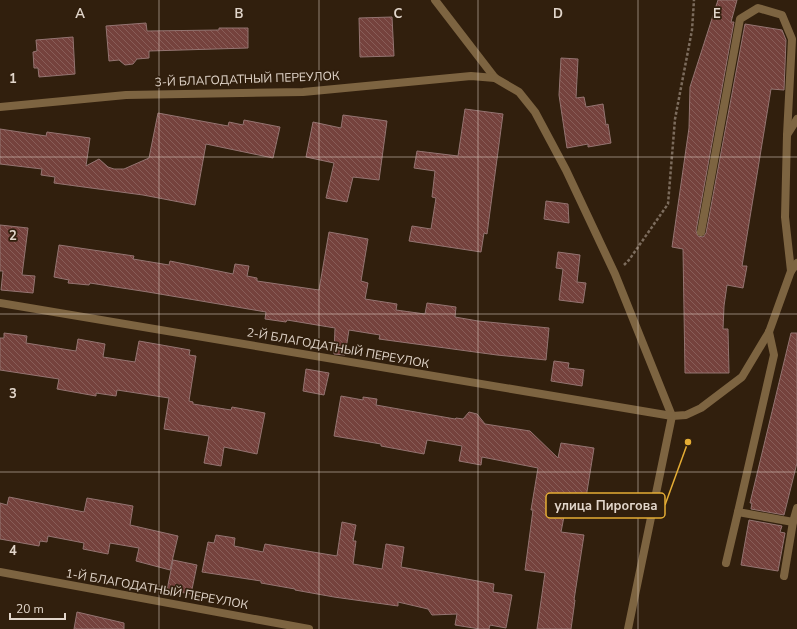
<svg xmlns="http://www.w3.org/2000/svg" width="797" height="629" viewBox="0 0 797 629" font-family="'Nunito Sans',sans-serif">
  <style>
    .building { fill: url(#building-back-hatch); stroke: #947471 }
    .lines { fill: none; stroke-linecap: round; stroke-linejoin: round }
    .path { stroke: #7c6c5d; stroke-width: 2.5; stroke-dasharray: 3 2; stroke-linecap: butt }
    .service { stroke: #7d6441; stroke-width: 8 }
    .minor { stroke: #7d6441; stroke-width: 8 }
    .grid { fill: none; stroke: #e2d6cb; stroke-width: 1; stroke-opacity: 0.55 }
    .labels { text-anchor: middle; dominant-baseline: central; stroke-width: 3.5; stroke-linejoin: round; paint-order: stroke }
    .street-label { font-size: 12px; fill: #e2d6cb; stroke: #311f0d }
    .grid-label { font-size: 13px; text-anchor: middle; font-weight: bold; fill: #e2d6cb; stroke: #311f0d; stroke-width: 3.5; stroke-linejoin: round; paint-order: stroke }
    .leader { fill: none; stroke: #e5ad35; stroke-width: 1.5 }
    .callout-dot { fill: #e5ad35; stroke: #311f0d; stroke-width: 1.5 }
    .callout { fill: #311f0d; stroke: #e5ad35; stroke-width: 1.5 }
    .callout-label { font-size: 13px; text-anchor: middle; font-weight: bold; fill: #e2d6cb }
  </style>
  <defs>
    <pattern id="building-back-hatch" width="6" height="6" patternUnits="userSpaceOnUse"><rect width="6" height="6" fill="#75423d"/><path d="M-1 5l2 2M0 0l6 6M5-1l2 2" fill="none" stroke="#885d58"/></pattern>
  </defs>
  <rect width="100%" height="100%" fill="#311f0d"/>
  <!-- building -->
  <g class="building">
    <polygon points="718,0 737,0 731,22 734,22 696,231 698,236 703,237 706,233 745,24 782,30 786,40 784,90 771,89 742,266 747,266 743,288 727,285 724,306 723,329 728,329 729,373 685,373 683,249 672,247 689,128 690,87"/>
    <polygon points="392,17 394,56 360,57 359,18"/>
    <polygon points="146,23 147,31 219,30 219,28 248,28 248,48 149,51 149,58 137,59 133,64 125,65 119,60 109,61 106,26"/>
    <polygon points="73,37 75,74 39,77 38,68 34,68 33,52 37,51 36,40"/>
    <polygon points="561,58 578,59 576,98 584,97 586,107 603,104 606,125 608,124 611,143 588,147 588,144 567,148 559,95"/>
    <polygon points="465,109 503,114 487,234 484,233 481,252 409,241 412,226 431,229 436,198 432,197 435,171 414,168 417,151 458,156"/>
    <polygon points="158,113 228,126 229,122 243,125 244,120 280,127 273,158 206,144 195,205 143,195 54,183 55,177 41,175 42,169 0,164 0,129 46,136 47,132 90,138 86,166 99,159 108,167 114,169 124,169 149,158"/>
    <polygon points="343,115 387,121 379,180 353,177 347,202 326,198 334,163 306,157 313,122 341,128"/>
    <polygon points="546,201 568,204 569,223 544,219"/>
    <polygon points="0,225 28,228 22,275 35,276 33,293 1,290 3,271 0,271"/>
    <polygon points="329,232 368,239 361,281 368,283 365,299 397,304 396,310 425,314 427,303 456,307 455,317 478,321 549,328 546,360 497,355 379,339 380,335 349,330 345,355 334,354 335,328 287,320 286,322 265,319 266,312 148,292 90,283 89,285 68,283 69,280 54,277 59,245 134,256 133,259 169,265 170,261 233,274 235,264 249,266 247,276 257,278 257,281 319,290"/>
    <polygon points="558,252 580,255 577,282 586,283 583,303 559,300 563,269 556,268"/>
    <polygon points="4,333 27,336 26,343 76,351 78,339 105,344 103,357 135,362 139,341 190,350 189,355 196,356 189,401 193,402 193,404 231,410 232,407 265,413 257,454 224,447 221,466 204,463 209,436 164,429 169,398 117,390 116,396 96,393 96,396 57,389 59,379 0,370 0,338 4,338"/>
    <polygon points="791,333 797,333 797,463 784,515 751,509 752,503 750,503"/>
    <polygon points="554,361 569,363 568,368 584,370 582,386 551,381"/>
    <polygon points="306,369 329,373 324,395 303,391"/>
    <polygon points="341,396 363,400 363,397 377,399 376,405 455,419 456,418 463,419 469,412 477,414 485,424 530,431 558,458 561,443 594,448 585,504 567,501 561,532 584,535 574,600 575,600 571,629 537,629 545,573 525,570 533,510 531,510 538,468 482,457 481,465 459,461 462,446 427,440 424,454 381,446 381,444 334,436"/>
    <polygon points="9,497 84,512 87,498 133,506 130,525 178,536 170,570 136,561 139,548 110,543 108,554 83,549 84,543 48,536 47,542 40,541 39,546 0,539 0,503 7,505"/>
    <polygon points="749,520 782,526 780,532 785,533 778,571 741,565"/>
    <polygon points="342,522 356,525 353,541 356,541 353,564 382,569 386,544 404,547 401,567 494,584 493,592 512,595 506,628 490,625 489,629 480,629 455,625 457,614 432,615 428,609 398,602 398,606 334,597 295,590 295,589 261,583 261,581 202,572 208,542 214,543 216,535 235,538 234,546 263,552 265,544 337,556"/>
    <polygon points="173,560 197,565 191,594 167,590"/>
    <polygon points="77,612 124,623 124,629 74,629"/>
  </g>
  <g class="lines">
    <!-- path -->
    <polyline class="path" points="624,265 629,260 668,204 675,119 692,30 694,0"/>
    <!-- service -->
    <g class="service">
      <polyline points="701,232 740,19 758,8 782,15 792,39 787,135"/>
      <polyline points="791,271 785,217 787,135 797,119"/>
      <polyline points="769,332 774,355 738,512 793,522 797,508"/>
      <polyline points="672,416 686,415 701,408 742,377 769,332 791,271 797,263"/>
      <polyline points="726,563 738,512"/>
      <polyline points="784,576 793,522"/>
    </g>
    <!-- minor -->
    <g class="minor">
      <polyline points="435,0 495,78 519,92 535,112 566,170 615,274 672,416 628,629"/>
      <polyline points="0,107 126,95 303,92 471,76 495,78"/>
      <polyline points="0,303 672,416"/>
      <polyline points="0,572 309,629"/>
    </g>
  </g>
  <!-- grid -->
  <path class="grid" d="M159,0v629M319,0v629M478,0v629M638,0v629M0,157h797M0,314h797M0,472h797"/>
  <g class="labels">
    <!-- street labels -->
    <g class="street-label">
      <text transform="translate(247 79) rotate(-2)">3-Й БЛАГОДАТНЫЙ ПЕРЕУЛОК</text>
      <text transform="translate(338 348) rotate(10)">2-Й БЛАГОДАТНЫЙ ПЕРЕУЛОК</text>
      <text transform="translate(157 589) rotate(10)">1-Й БЛАГОДАТНЫЙ ПЕРЕУЛОК</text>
    </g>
  </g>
  <g class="grid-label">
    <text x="80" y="18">A</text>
    <text x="239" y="18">B</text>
    <text x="398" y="18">C</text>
    <text x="558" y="18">D</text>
    <text x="717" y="18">E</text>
    <text x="13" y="83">1</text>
    <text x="13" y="240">2</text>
    <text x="13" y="398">3</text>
    <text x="13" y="555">4</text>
  </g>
  <!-- callouts -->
  <path class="leader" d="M688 442L665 505"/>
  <circle class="callout-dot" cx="688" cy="442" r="4"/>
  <rect class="callout" x="546" y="493" width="119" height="25" rx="4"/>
  <g class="callout-label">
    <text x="606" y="510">улица Пирогова</text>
  </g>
  <!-- scale -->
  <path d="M10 613v6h55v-6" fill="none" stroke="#e2d6cb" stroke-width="2"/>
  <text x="16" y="613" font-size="12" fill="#e2d6cb" stroke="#311f0d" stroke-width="3" paint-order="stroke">20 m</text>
</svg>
